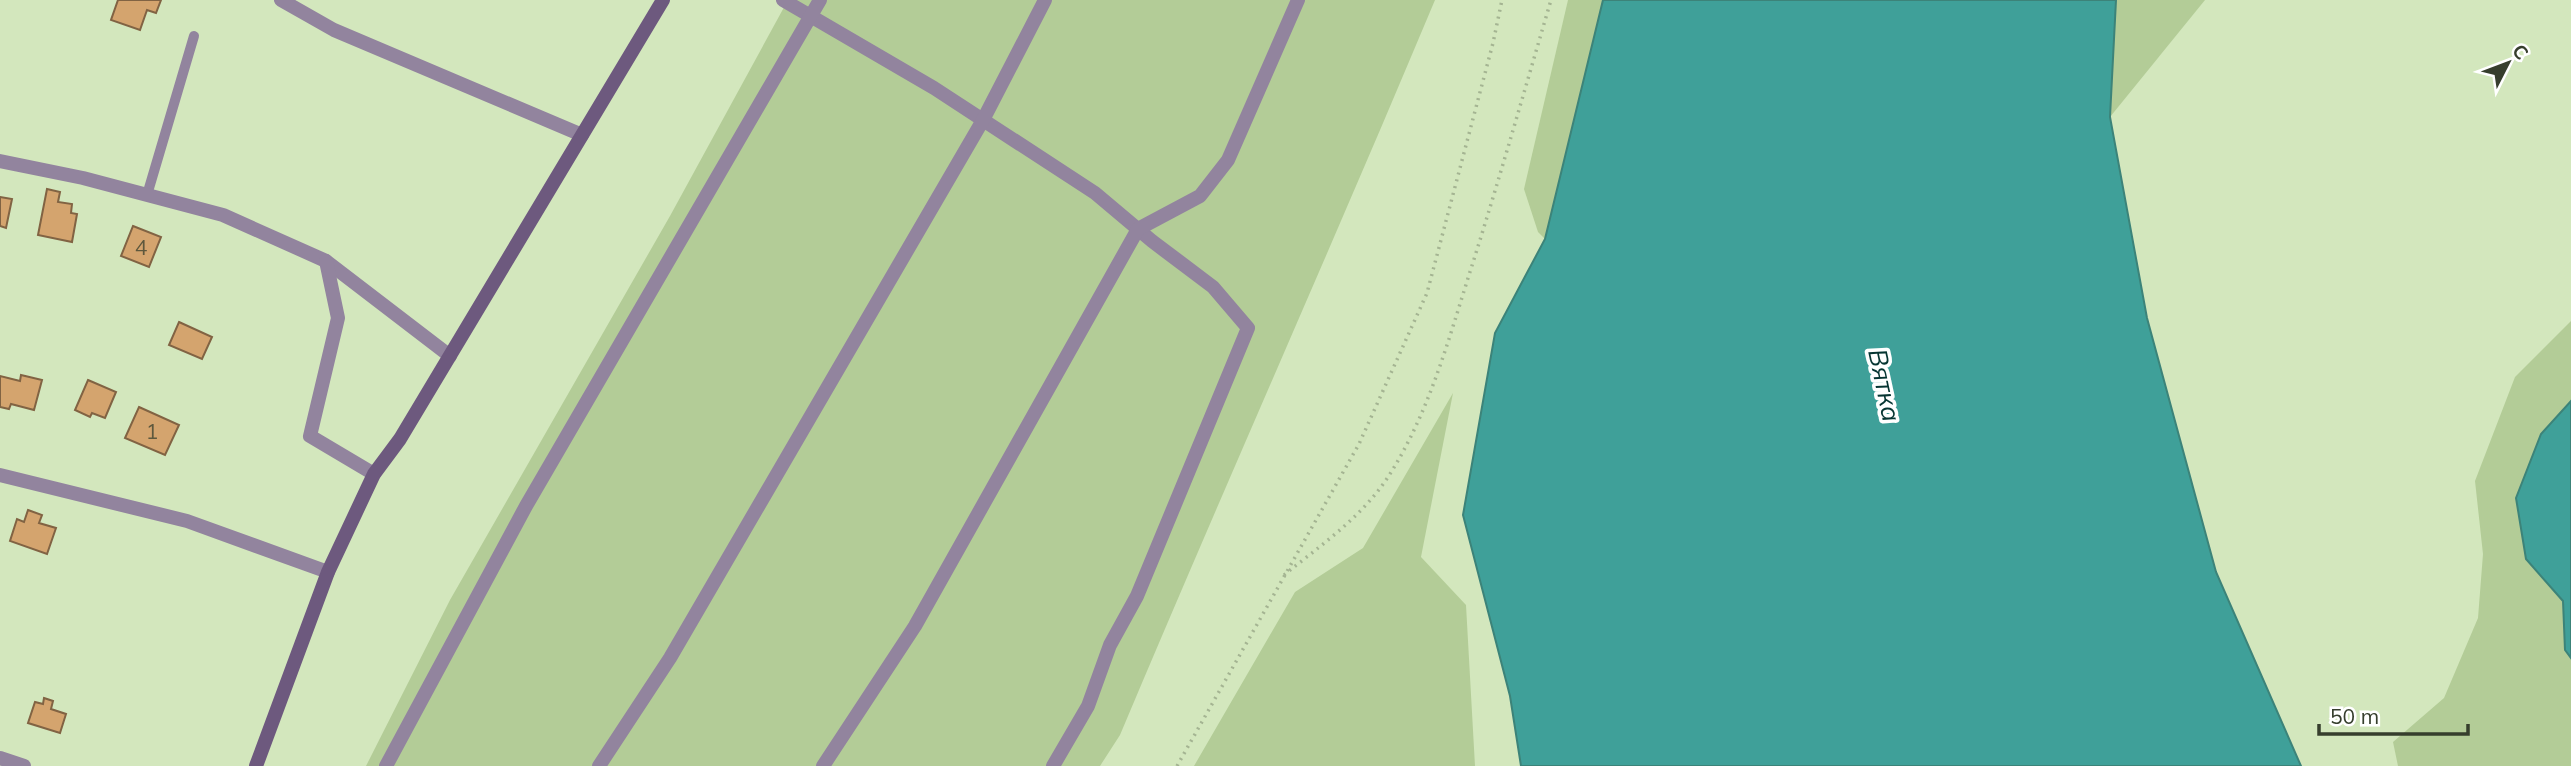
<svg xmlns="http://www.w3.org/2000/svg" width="2571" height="766" viewBox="0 0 2571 766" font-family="Mulish,sans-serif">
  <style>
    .green { fill: #b3cc97 }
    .water { fill: #3fa099; stroke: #3c8379; stroke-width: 2 }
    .building { fill: #d4a46e; stroke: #816343; stroke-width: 2 }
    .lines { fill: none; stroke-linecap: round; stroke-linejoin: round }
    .path { stroke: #a4b492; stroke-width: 3.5; stroke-dasharray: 2 5; stroke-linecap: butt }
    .lane { stroke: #92849e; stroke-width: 10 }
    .street { stroke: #92849e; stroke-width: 14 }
    .secondary { stroke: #6d597e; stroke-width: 14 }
    .labels { text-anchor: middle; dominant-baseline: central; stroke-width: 7; stroke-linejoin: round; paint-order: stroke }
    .number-label { font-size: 21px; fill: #5e583d }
    .water-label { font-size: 26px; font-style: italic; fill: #063532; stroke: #fff }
  </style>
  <rect width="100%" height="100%" fill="#d3e7bd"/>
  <!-- green -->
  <g class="green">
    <path d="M788,0h647c-103,246 -212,490 -315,735l-20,31h-734l84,-166 220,-384z"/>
    <polygon points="1568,0 1603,0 1545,239 1538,232 1524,189"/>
    <polygon points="2116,0 2205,0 2110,117"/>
    <polygon points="2571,321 2571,401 2541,434 2526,559 2563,601 2565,650 2571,658 2571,766 2398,766 2393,742 2444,698 2478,618 2483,554 2475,481 2515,377"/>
    <polygon points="1453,393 1421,557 1466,605 1475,766 1194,766 1295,592 1363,548"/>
  </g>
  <!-- water -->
  <g class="water">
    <polygon points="1603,0 2116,0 2110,117 2147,318 2216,572 2301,766 1521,766 1510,696 1463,515 1495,333 1545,239"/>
    <polygon points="2571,401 2571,658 2565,650 2563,601 2526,559 2516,498 2541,434"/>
  </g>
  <!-- building -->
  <g class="building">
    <polygon points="118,0 161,0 156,13 147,10 140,30 111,20"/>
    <polygon points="47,189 60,192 58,202 72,204 71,213 77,214 72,242 38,235"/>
    <polygon points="0,197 12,199 6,228 0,226"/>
    <polygon points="133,226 161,237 149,267 121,256"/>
    <polygon points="179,322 212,337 202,359 169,345"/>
    <polygon points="21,375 42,380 34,410 11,404 9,409 0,407 0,376 20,381"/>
    <polygon points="88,380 116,392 105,418 92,413 90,417 75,410"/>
    <polygon points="139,407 179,425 165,455 125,438"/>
    <polygon points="28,510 42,515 39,523 56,528 47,554 10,541 17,519 24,522"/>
    <polygon points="44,698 53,701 51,709 66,714 60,733 28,723 35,702 43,704"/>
  </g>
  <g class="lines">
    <!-- path -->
    <g class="path">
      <path d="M1284,575c36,-29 78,-58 104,-98 40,-62 59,-132 81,-202 29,-91 55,-183 82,-275"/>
      <polyline points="1177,766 1359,444 1427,293 1493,43 1502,0"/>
    </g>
    <!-- lane -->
    <polyline class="lane" points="147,195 194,36"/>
    <!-- street -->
    <g class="street">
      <polyline points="281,0 334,30 582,135"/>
      <polyline points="783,0 934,88 1095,193 1152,241 1213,287 1248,328 1137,596 1110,645 1088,706 1053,766"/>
      <polyline points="0,161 83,178 223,215 326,261 450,356"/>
      <polyline points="326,261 338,318 310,436 374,474"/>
      <polyline points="0,475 187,521 328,572"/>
      <polyline points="0,758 24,766"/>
      <polyline points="386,766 526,506 820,0"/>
      <polyline points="599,766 670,658 983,120 1045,0"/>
      <polyline points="823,766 915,626 1138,229 1200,196 1228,160 1298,0"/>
    </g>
    <!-- secondary -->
    <polyline class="secondary" points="256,766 328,572 374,474 400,439 663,0"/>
  </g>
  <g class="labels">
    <!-- number labels -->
    <g class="number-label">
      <text x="141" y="247">4</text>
      <text x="152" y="431">1</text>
    </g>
    <!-- water labels -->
    <g class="water-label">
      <text transform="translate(1885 385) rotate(78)">Вятка</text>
    </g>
  </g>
  <!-- north arrow -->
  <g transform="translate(2508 63) rotate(48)" stroke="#ffffff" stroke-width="5" paint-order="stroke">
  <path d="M0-5L12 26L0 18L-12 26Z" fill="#363e2d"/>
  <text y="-10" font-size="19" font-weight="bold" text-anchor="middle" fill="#363e2d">С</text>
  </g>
  <!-- scale -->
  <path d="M2319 724v10h149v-10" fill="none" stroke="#363e2d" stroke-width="3.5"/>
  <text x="2330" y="724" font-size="21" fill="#363e2d" stroke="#ffffff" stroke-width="5" paint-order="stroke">50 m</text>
</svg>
